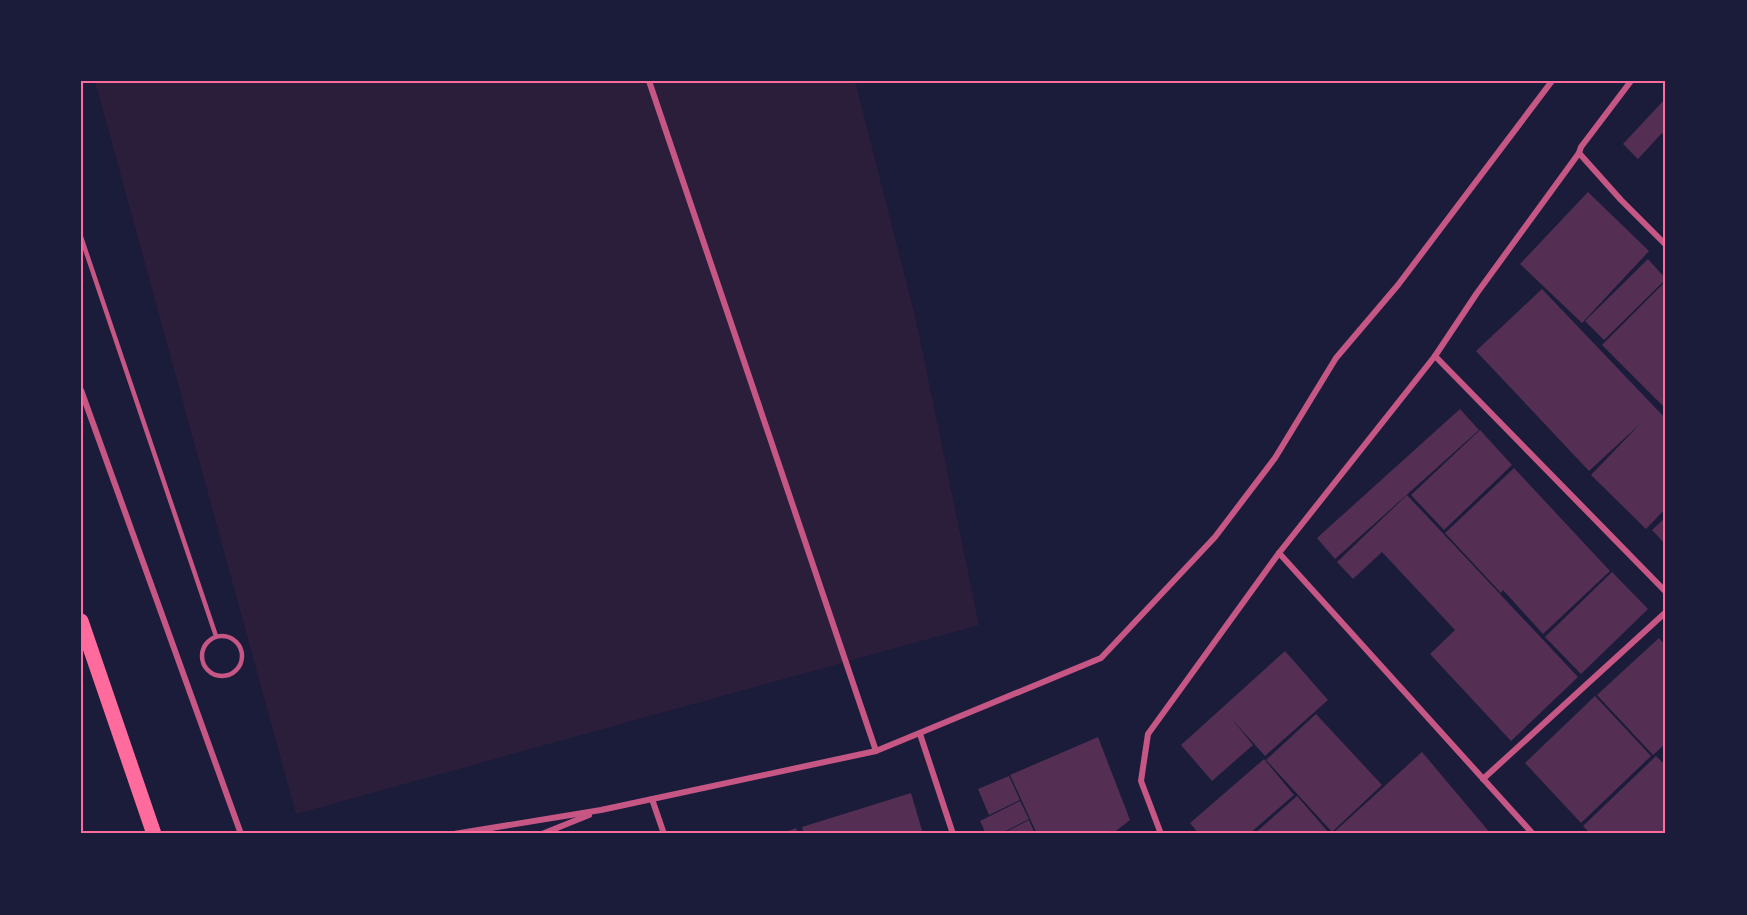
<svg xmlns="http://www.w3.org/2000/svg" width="1747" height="915" viewBox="0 0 1747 915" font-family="Signika,sans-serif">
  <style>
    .green { fill: #2a1e3b }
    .building { fill: #542f53 }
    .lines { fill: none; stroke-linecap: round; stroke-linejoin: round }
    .service { stroke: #c65784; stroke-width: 4.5 }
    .minor { stroke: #c65784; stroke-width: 6 }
    .primary { stroke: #ff6b9d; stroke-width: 15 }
    .neatline { fill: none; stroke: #ff6b9d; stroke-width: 2 }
  </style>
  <rect width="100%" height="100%" fill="#1b1b3a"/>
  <!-- green -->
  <polygon class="green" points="95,81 855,81 916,320 979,625 296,814"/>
  <!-- building -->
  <g class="building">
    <polygon points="1666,98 1666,137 1662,133 1638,159 1623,144"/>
    <polygon points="1588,192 1649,251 1582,323 1520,264"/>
    <polygon points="1648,259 1666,279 1604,340 1585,321"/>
    <polygon points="1663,284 1666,287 1666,409 1602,345"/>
    <polygon points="1542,289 1666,419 1666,508 1646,529 1591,475 1641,423 1589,471 1476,351"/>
    <polygon points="1460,409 1479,430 1335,559 1317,538"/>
    <polygon points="1480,430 1512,465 1444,530 1411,495"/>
    <polygon points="1514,468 1610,571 1543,634 1503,590 1501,593 1445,533"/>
    <polygon points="1407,495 1578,677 1511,741 1430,654 1455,630 1382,552 1353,579 1337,562"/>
    <polygon points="1666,517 1666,545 1652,530"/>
    <polygon points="1612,572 1648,609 1581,674 1545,637"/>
    <polygon points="1659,638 1666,646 1666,743 1653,755 1597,695"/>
    <polygon points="1285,651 1328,700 1265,756 1231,718 1253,745 1212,781 1181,745"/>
    <polygon points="1595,696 1651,756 1581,823 1525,763"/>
    <polygon points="1316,714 1382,785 1332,832 1266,760"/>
    <polygon points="1098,737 1130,820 1112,834 1037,834 1010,775"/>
    <polygon points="1422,752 1491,834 1332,834"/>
    <polygon points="1656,756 1666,766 1666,834 1591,834 1583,826"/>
    <polygon points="1264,759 1294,795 1249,834 1199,834 1190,823"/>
    <polygon points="1009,776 1020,800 989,815 978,789"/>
    <polygon points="911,793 923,834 804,834 802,827"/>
    <polygon points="1297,796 1330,834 1254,834"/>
    <polygon points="1020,801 1029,819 1000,834 986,834 980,821"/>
    <polygon points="1029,820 1035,834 1002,834"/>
    <polygon points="796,828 798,834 781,834"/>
  </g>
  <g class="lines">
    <!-- service -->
    <g class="service">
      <polyline points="81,237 216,636"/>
      <circle cx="222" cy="656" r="20"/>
    </g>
    <!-- minor -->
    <g class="minor">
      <polyline points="649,81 876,751"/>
      <polyline points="1579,153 1621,200 1666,245"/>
      <polyline points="1435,356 1666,592"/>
      <polyline points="81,390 241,834"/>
      <polyline points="1279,553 1533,834"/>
      <polyline points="920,734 953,834"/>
      <polyline points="1483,779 1666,612"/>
      <polyline points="652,799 664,834"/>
      <polyline points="454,834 601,810 876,751 1101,658 1215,537 1275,458 1336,358 1398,285 1552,81"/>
      <polyline points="542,834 589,815"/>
      <polyline points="1161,834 1141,781 1148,734 1279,553 1435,356 1477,293 1579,153 1581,147 1631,81"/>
    </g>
    <!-- primary -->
    <polyline class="primary" points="81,621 154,834"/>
  </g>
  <!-- border -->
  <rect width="1747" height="915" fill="none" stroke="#1b1b3a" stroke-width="165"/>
  <rect x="82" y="82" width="1582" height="750" class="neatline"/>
</svg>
